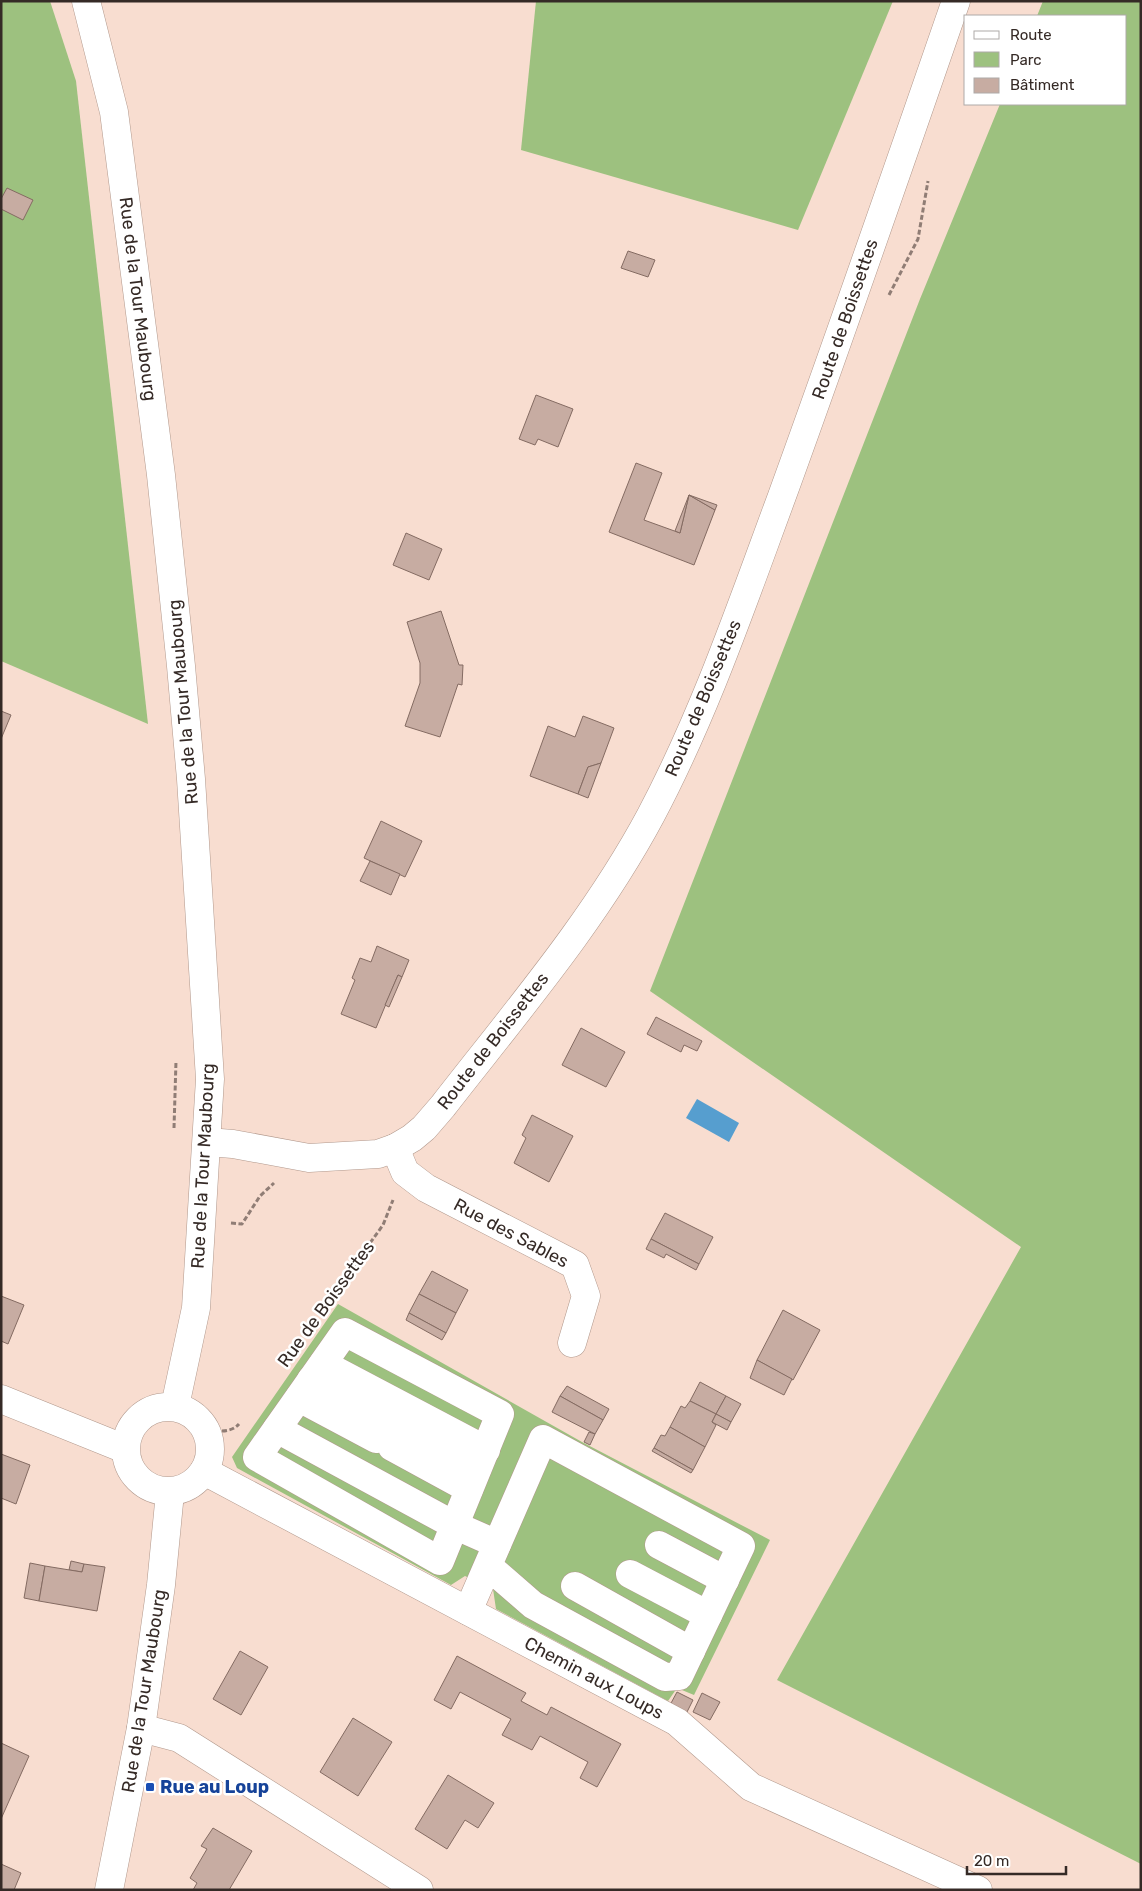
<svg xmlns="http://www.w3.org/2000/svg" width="1142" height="1891" viewBox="0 0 1142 1891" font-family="Rubik,sans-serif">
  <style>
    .green { fill: #9dc17f }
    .water { fill: #569ecf }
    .building { fill: #c7aca2; stroke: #846b62 }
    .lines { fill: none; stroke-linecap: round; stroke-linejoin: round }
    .minor-casing { stroke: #b1988c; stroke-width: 29 }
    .major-casing { stroke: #b1988c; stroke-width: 29 }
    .path { stroke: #907d75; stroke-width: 3; stroke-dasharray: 5 2.5; stroke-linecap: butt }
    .minor { stroke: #fff; stroke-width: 28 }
    .major { stroke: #fff; stroke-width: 28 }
    .transit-dot { fill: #1a4fb4; stroke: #fff; stroke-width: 2 }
    .labels { text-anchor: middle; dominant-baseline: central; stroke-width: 5; stroke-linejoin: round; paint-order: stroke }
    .street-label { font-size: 18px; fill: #352a26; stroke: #fff }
    .transit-label { font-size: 18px; font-weight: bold; fill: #164399; stroke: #fff; text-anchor: start }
  </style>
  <rect width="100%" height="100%" fill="#f8ddd0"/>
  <!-- green -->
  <g class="green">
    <polygon points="1,1 50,1 76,81 148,724 1,661"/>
    <polygon points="536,1 893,1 798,230 521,150"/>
    <polygon points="1043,1 1141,1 1141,1864 777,1680 1021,1247 650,991 920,299 1000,104 1126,104 1126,16 1037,16"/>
    <polygon points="338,1304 582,1442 770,1540 694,1695 677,1688 668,1701 496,1609 493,1589 465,1576 451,1585 237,1468 232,1457"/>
  </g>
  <!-- water -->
  <polygon class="water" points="697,1099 739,1123 729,1142 686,1118"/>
  <!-- building -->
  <g class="building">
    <polygon points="7,188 33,200 23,220 1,209 1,199"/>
    <polygon points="628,251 655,260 648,277 621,268"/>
    <polygon points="536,395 573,409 558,447 538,439 535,445 519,439"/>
    <polygon points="636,463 662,473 644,520 680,533 689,495 715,510 694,565 609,532"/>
    <polygon points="689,495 680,533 675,531"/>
    <polygon points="689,495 717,505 715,510"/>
    <polygon points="406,533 442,549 429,580 393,565"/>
    <polygon points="441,611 459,665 463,665 462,685 458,684 440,737 405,726 420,683 420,663 407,622"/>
    <polygon points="1,711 11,715 1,739"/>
    <polygon points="583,716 614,728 601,763 588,767 578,794 530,776 548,726 575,737"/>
    <polygon points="601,763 588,798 578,794 588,767"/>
    <polygon points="381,821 422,841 405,877 364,858"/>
    <polygon points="370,861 400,874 391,895 360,881"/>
    <polygon points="377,946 409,960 402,977 398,975 376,1028 341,1014 355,980 352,978 360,958 371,962"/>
    <polygon points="398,975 402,977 389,1007 385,1005"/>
    <polygon points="656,1017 702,1041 697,1051 684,1045 681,1052 647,1034"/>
    <polygon points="581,1028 625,1052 606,1087 562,1065"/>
    <polygon points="532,1115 573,1136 549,1182 514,1163 526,1138 522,1135"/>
    <polygon points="665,1213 713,1237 699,1264 651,1239"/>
    <polygon points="651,1239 699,1264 696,1270 666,1254 664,1258 646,1249"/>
    <polygon points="432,1271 468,1290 456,1313 419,1294"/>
    <polygon points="419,1294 456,1313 446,1333 409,1313"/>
    <polygon points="1,1296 24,1305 8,1344 1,1341"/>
    <polygon points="783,1310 820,1330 793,1380 757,1360"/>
    <polygon points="409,1313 446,1333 442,1340 406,1320"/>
    <polygon points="757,1360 792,1379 784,1395 750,1378"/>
    <polygon points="700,1382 726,1396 716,1414 690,1401"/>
    <polygon points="567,1386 609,1409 603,1420 560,1396"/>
    <polygon points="560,1396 603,1420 595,1434 552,1412"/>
    <polygon points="726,1396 741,1404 731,1422 716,1414"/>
    <polygon points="690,1401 716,1414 712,1422 716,1425 705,1447 670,1427 681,1406 685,1408"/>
    <polygon points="716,1414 731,1422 727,1430 712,1422"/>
    <polygon points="670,1427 705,1447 693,1470 654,1448 661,1435 665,1436"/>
    <polygon points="589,1432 595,1434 590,1445 584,1442"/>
    <polygon points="654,1448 693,1470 691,1473 652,1451"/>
    <polygon points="1,1454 30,1465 16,1504 1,1498"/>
    <polygon points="71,1561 84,1564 82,1572 69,1570"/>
    <polygon points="30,1563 45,1566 39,1601 24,1598"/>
    <polygon points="84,1564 105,1567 97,1611 39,1601 45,1566 82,1572"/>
    <polygon points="240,1651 268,1667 241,1715 213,1699"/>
    <polygon points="457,1656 526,1693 521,1701 547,1715 551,1707 621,1744 597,1787 580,1778 588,1762 540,1736 532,1750 502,1735 511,1719 460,1692 451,1709 434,1700"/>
    <polygon points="677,1692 693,1700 686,1714 670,1705"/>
    <polygon points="702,1693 720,1702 710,1720 693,1712"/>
    <polygon points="353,1718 392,1742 358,1796 320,1772"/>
    <polygon points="1,1743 29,1756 1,1819"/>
    <polygon points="448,1775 494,1803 478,1828 465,1820 447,1849 415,1829"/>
    <polygon points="213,1828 252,1851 229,1890 193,1890 197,1883 190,1878 207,1849 201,1846"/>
    <polygon points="1,1864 21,1873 14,1890 1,1890"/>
  </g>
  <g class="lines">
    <!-- minor casing -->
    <g class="minor-casing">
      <g id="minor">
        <path d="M207,1142l26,2 76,14 69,-4 17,-6 17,-10 12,-10 19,-22c73,-94 152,-186 208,-291 54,-102 91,-211 131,-319 60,-165 117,-330 174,-495"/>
        <polyline points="395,1148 405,1172 426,1188 575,1265 586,1296 572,1343"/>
        <polygon points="345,1332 500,1414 440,1561 257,1457"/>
        <polyline points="323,1364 486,1450"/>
        <polyline points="311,1380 477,1469"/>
        <polyline points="299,1398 376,1439"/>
        <polyline points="1,1399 125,1449"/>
        <polyline points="277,1429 454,1525 497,1544"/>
        <polyline points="392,1447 469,1489"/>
        <polyline points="204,1471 677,1722 751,1787 978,1890"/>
        <polyline points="659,1545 725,1580"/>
        <polyline points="630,1574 708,1615"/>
        <polyline points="575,1586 691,1651"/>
        <polyline points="468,1611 543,1439 741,1546 679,1676 665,1677 533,1605 488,1566"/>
        <polyline points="141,1728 179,1738 419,1890"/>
      </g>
    </g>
    <!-- major casing -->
    <g class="major-casing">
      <g id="major">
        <polyline points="86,1 114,112 161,475 181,666 191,779 210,1079 196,1308 175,1406"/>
        <circle cx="168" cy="1449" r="42"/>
        <polyline points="109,1890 141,1728 161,1585 169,1503 168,1492"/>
      </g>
    </g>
    <!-- path -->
    <g class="path">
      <polyline points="889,295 918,239 928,181"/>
      <polyline points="174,1128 176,1061"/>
      <polyline points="231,1223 242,1224 260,1196 274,1183"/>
      <polyline points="322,1310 383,1225 393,1200"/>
      <path d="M207,1431c11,0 24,2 32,-7"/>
    </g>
    <!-- minor -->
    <use href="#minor" class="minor"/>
    <!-- major -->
    <use href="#major" class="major"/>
  </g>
  <!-- markers -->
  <rect class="transit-dot" x="145" y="1782" width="10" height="10" rx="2.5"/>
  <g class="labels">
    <!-- street labels -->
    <g class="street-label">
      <text transform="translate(138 299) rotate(83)">Rue de la Tour Maubourg</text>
      <text transform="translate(845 319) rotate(-71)">Route de Boissettes</text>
      <text transform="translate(703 698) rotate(-67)">Route de Boissettes</text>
      <text transform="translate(183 702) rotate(-95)">Rue de la Tour Maubourg</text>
      <text transform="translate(493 1041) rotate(-52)">Route de Boissettes</text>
      <text transform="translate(203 1166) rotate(-87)">Rue de la Tour Maubourg</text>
      <text transform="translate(511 1233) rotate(28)">Rue des Sables</text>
      <text transform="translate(326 1304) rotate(-54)">Rue de Boissettes</text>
      <text transform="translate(594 1678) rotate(28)">Chemin aux Loups</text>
      <text transform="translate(144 1691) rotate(-81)">Rue de la Tour Maubourg</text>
    </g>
    <!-- transit labels -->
    <g class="transit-label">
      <text x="160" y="1787">Rue au Loup</text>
    </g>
  </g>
  <!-- border -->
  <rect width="1142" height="1891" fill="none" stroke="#352a26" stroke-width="5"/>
  <!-- legend -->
  <rect x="964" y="15" width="162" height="90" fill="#ffffff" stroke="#aeaaa8"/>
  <rect x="974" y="31" width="25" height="8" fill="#ffffff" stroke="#aeaaa8"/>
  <text x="1010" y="40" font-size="15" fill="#352a26">Route</text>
  <rect x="974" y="52" width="25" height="15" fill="#9dc17f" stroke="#aeaaa8"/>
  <text x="1010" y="65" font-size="15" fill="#352a26">Parc</text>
  <rect x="974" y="78" width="25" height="15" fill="#c7aca2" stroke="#aeaaa8"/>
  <text x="1010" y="90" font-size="15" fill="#352a26">Bâtiment</text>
  <!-- scale -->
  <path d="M967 1866v8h99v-8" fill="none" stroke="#352a26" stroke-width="2.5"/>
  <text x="974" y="1866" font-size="15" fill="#352a26" stroke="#ffffff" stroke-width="4" paint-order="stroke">20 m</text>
</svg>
